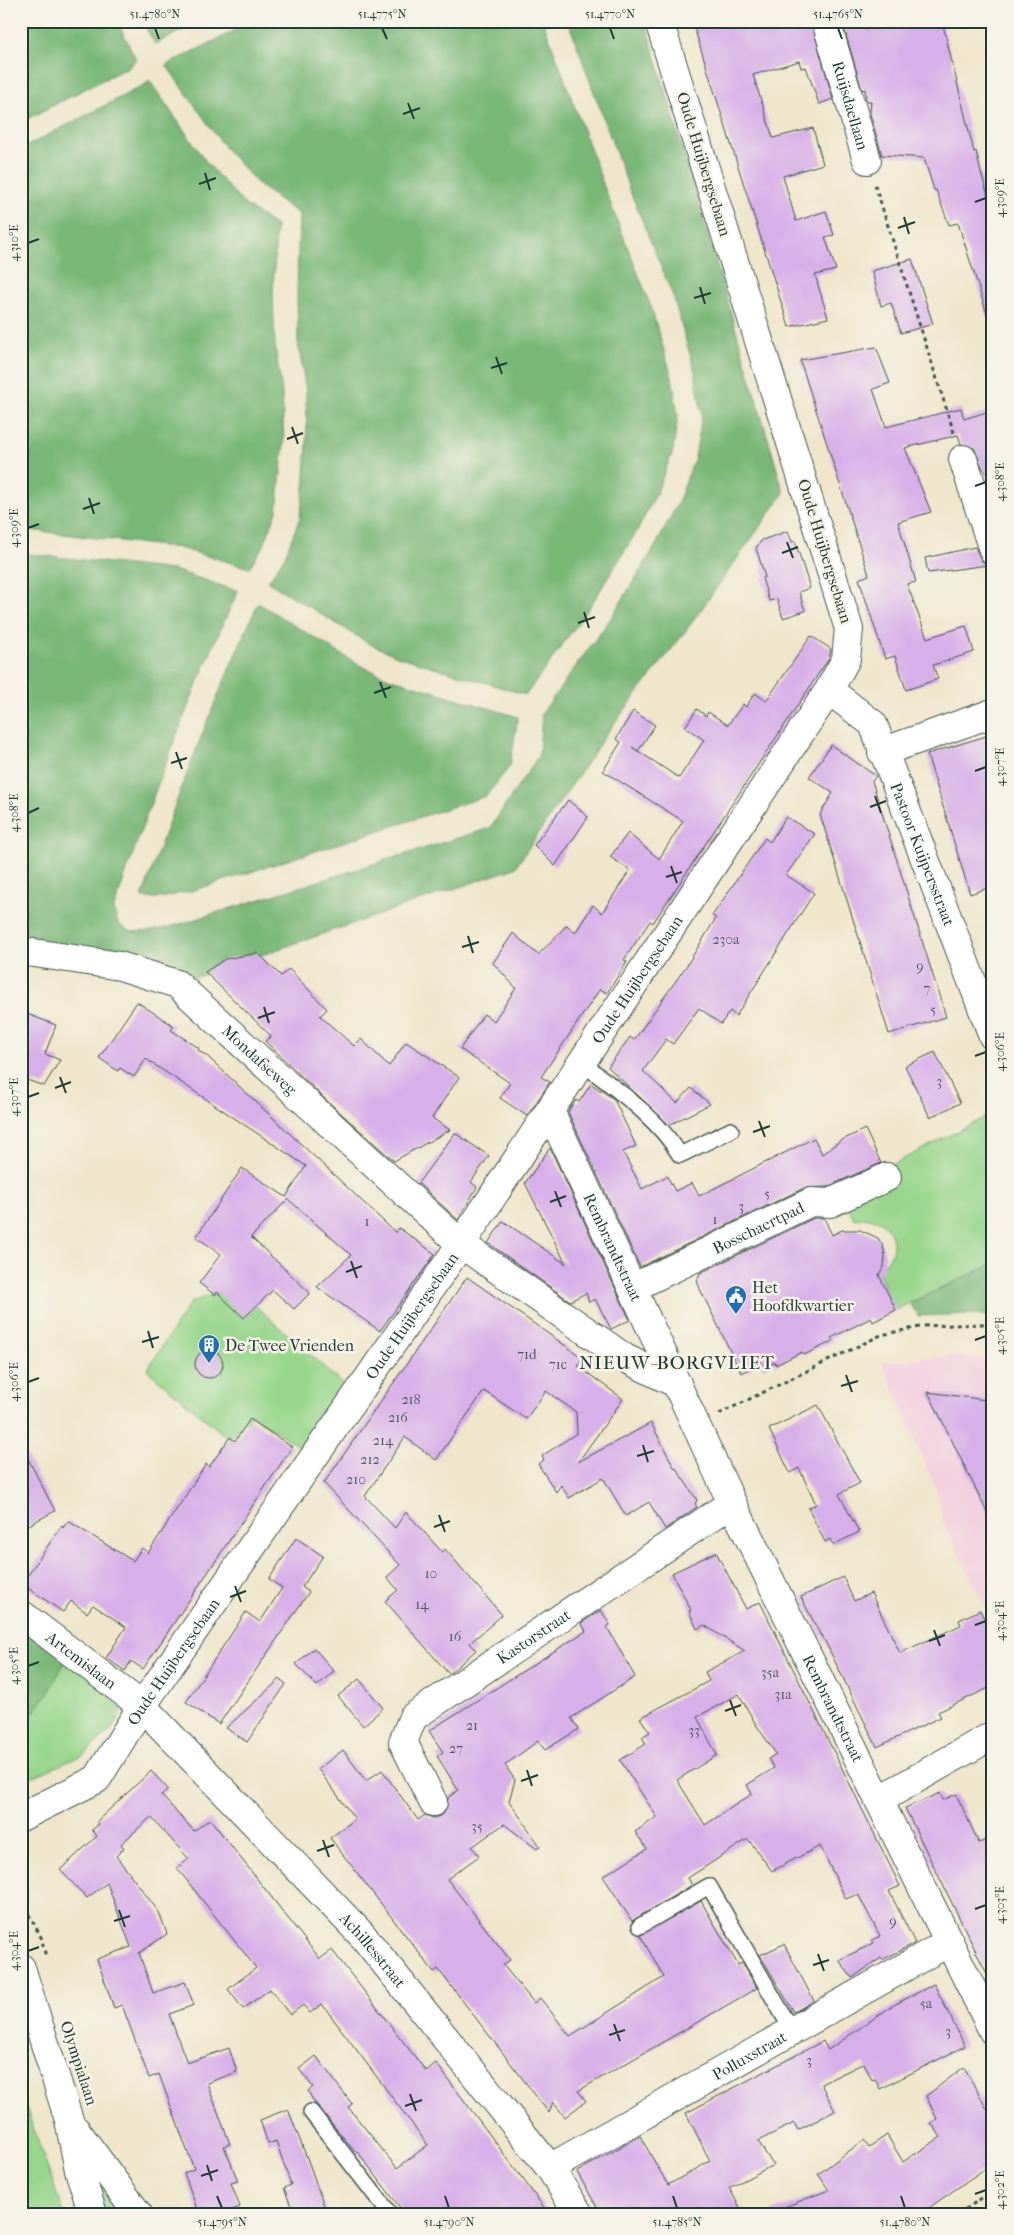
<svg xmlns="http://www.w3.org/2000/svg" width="1014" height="2235" viewBox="0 0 1014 2235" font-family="'IM FELL French Canon',serif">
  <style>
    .built { fill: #f3cfdf }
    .green { fill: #97d68b; stroke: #5b8a60 }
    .forest { fill: #79b777; stroke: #4c7a56 }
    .building { fill: #d7afe9; fill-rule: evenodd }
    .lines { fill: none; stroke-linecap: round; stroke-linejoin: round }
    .lane-casing { stroke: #3e564b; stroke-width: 18 }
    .street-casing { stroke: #3e564b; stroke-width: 30 }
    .secondary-casing { stroke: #3e564b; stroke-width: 30 }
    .path { stroke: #3e564b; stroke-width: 3; stroke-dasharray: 4 4; stroke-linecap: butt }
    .lane { stroke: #fff; stroke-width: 15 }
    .street { stroke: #fff; stroke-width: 28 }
    .secondary { stroke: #fff; stroke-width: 28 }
    .ticks { fill: none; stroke: #1f3d34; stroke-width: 2 }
    .labels { text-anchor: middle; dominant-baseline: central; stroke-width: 5; stroke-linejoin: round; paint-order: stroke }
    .number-label { font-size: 14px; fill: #4d5a61 }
    .street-label { font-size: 16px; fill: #1f3d34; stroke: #f7f3e8 }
    .poi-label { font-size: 16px; fill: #1f3d34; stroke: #f7f3e8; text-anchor: start }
    .quarter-label { font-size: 19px; letter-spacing: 1px; fill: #1f3d34; stroke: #f7f3e8 }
    .neatline { fill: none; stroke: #1f3d34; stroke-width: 2 }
    .ticks-label { font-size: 12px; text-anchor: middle; fill: #1f3d34 }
  </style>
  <rect width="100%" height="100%" fill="#f7f3e8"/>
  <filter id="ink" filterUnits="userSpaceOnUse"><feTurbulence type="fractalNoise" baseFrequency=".02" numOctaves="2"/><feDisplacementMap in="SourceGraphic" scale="10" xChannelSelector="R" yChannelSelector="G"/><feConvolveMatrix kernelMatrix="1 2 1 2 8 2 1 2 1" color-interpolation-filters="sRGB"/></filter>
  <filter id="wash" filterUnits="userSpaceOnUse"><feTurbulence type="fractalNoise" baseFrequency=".0096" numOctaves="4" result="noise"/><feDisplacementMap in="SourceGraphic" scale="20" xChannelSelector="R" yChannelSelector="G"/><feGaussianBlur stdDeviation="1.12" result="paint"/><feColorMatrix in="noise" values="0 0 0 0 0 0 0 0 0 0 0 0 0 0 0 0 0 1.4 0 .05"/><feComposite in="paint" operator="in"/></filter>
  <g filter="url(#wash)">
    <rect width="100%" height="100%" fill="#efe6cb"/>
    <!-- built -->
    <polygon class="built" points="952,1356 993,1361 993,1622 944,1523 937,1491 882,1362"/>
    <!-- green -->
    <g class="green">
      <path d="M993,1113v151l-98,46 -17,-39c29,-23 13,-60 -24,-52l-13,-28z"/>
      <polygon points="237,1289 345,1386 303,1449 252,1416 229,1439 147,1370 190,1303 217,1292"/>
      <polygon points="68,1657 126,1705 111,1730 83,1755 21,1782 21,1728 46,1696"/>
      <polygon points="21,2094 64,2214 21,2214"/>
      <polygon points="84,2150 130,2214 105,2214"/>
    </g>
    <!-- forest -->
    <g class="forest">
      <polygon points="21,21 117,21 136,59 130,66 21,122"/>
      <polygon points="142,21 202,21 155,44"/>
      <polygon points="254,21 543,21 609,200 650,304 672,377 678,416 673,451 656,494 636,533 591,605 526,695 397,656 370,644 268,582 285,556 300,517 304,489 307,442 306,391 298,343 297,293 299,214 260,186 225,148 166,65"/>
      <path d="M568,21h77l139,472 -96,135 -78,101 -95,139 -338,116 -156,-38v-393l153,17 64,21c-48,103 -87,209 -124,317 3,32 30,24 53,20l323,-100 49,-73 3,-42 69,-95 45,-73 22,-42 17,-46 7,-42 -7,-43 -22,-76 -43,-105z"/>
      <polygon points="149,80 207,163 244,204 276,226 273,293 275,345 282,393 284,442 277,511 264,545 249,568 179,548 21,529 21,149 146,84"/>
      <path d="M258,603l101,62 30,13 129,39 -8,49 -24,30 -291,94 -33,8h-20c34,-100 72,-198 116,-295z"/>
      <polygon points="993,1264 993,1317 975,1314 918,1316 910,1303"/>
      <polygon points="21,1622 68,1657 46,1696 21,1728"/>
    </g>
    <g id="blocks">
      <!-- building -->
      <g class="building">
        <polygon points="692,21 811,21 833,99 819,104 806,67 801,68 799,61 753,75 773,138 813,128 823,164 783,176 796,221 826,211 834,235 825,237 836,270 815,275 828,318 789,327"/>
        <polygon points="842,21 866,21 865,29 901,21 942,21 974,152 976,151 981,173 993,211 993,317 988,317 958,223 949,225 936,190 934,190 924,158 882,155 870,114 871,101 866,101 865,89 862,90"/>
        <polygon points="912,259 933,324 901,333 891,303 881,306 872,271"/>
        <polygon points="876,347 890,383 873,389 886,427 961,408 964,419 993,410 993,481 983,469 974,448 961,444 958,435 905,448 931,512 898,522 916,582 907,584 927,638 966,626 974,652 933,665 938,679 906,690 895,656 885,659 859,579 869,575 800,360"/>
        <polygon points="788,531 792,542 795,541 810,588 799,592 805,611 783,618 777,599 769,601 762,578 765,577 756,548 762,540"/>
        <polygon points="975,547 982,561 988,565 928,573 925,558"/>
        <polygon points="811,636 831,649 829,658 653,923 650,921 624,960 627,962 607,993 600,989 541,1077 550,1082 527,1116 500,1098 510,1083 460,1049 484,1014 494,1021 516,988 493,963 513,933 538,955 567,925 575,933 593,905 602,913 630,870 610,857 628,833 659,859 683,821 603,771 621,742 616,739 633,711 655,725 638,751 632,747 679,778 704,740 685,727 697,709 706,716 708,712 728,725 743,704 746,707 755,693 766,701"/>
        <polygon points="993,734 993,886 970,894 927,754"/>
        <polygon points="831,745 876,776 872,781 946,1017 889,1034 820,814 833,793 809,777"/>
        <polygon points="568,800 588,817 555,866 534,845"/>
        <polygon points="786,817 815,834 786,875 814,893 736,1016 730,1011 721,1024 699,1008 673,1044 666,1039 643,1071 677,1103 691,1088 710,1104 669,1125 608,1067 630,1037 634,1040 687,965 716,918 712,916 765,838 770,842"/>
        <polygon points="258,953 281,976 289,969 327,1009 320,1016 354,1046 361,1039 389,1066 406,1042 459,1077 432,1118 450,1130 394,1161 325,1099 265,1041 271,1036 205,972 225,959"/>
        <polygon points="137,1002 174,1026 171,1030 199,1048 198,1050 208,1057 396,1233 399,1228 435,1254 380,1331 317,1287 351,1255 288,1199 251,1237 310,1293 294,1309 273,1290 244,1318 217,1292 215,1295 199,1283 221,1254 196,1237 242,1168 286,1197 306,1166 146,1059 134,1077 120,1068 118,1071 99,1058"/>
        <polygon points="27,1014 56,1025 45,1054 60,1060 44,1086 24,1079 28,1068 21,1065 21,1030"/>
        <polygon points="935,1052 960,1103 930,1117 905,1066"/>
        <polygon points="591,1084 614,1099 636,1146 623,1152 642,1189 667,1176 675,1191 692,1183 699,1196 814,1138 822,1154 840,1141 865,1129 881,1163 827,1187 804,1188 640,1267 568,1112 576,1100 579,1102"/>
        <polygon points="455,1133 489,1156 471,1182 477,1187 458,1220 418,1183"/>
        <polygon points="550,1148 630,1320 611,1329 595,1299 589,1302 586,1293 570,1301 488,1243 503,1221 566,1264 525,1183"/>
        <polygon points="814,1218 824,1218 832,1235 842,1230 860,1230 878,1238 883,1246 885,1256 884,1266 879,1275 896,1310 873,1322 871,1318 831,1338 833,1341 804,1355 802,1352 776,1365 775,1362 763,1368 761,1363 741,1373 701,1291 697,1281 700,1273"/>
        <polygon points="467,1277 583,1358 578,1366 623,1399 578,1462 651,1423 675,1469 676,1468 697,1500 695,1504 697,1507 665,1529 649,1502 626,1516 603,1478 569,1498 561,1485 556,1492 538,1464 544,1460 542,1456 577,1433 576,1412 546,1391 526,1419 484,1391 436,1460 405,1437 365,1496 395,1528 406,1512 442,1552 445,1549 502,1615 470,1643 476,1650 449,1674 385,1601 398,1590 387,1577 400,1565 324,1483"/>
        <circle cx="209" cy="1364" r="14"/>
        <polygon points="928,1392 993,1401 993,1524"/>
        <polygon points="818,1405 860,1483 839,1494 859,1532 833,1545 830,1539 825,1542 808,1508 816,1504 799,1468 790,1473 769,1429"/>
        <polygon points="250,1419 292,1447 143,1669 131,1661 125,1671 106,1658 126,1627 93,1605 87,1613 71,1601 63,1612 22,1584 62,1525 63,1528 68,1521 133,1561 142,1548 148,1553 206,1464 209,1467 230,1437 235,1441"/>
        <polygon points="21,1445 55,1511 21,1529"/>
        <polygon points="296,1538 323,1556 302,1587 309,1592 219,1724 186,1702 246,1612 260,1622 282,1588 269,1579"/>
        <path d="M716,1552l30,57 14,-7 140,284 -11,5 26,52 -33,17 -1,-2 -29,20 -13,-18 35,-17 -2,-3 8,-4 -22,-42 -12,5 -26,-53 -48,25 -24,-32 -60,39 4,7 -60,36 -29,-45 44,-27 -12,-17 22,-15 -37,-57 26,-16 -4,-7 8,-5 -10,-14 69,-37 -4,-9 40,-21 -41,-26 -7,4 -8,-18 2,-1 -19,-37zM739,1694l16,29 21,31 -8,5 6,9 -27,17 5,9 -47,31 -28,-45 40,-25 -20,-38z"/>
        <polygon points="843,1577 854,1601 871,1593 900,1653 961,1625 959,1620 980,1610 993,1637 993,1686 938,1712 941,1717 877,1747 822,1635 821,1636 801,1597"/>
        <polygon points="601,1610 610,1625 607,1627 635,1677 571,1718 579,1729 545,1750 538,1741 505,1765 515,1780 509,1801 540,1846 537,1849 504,1824 472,1847 479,1856 447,1879 510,1960 503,1965 534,2003 540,1998 570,2036 664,1977 640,1935 701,1901 738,1965 742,1963 757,1988 578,2091 586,2101 565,2117 553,2102 549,2113 438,1969 434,1972 330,1838 355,1819 318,1769 343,1750 366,1781 382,1770 418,1820 425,1815 433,1818 440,1816 446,1810 448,1798 458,1790 437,1756 443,1752 429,1731 586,1631 581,1623"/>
        <polygon points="314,1648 334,1671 317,1686 296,1664"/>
        <polygon points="280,1679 286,1684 247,1742 226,1728"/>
        <polygon points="359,1679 383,1708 363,1726 338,1696"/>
        <polygon points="151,1771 168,1789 161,1795 194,1831 210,1819 320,1959 332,1950 426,2071 436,2063 549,2214 405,2214 357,2151 355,2152 313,2100 308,2091 313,2087 299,2069 316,2056 352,2104 348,2107 397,2168 428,2145 322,2004 310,2013 303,2005 290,2015 270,1989 243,2009 228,1989 256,1968 177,1868 189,1859 151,1817 121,1844 124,1848 116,1856 159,1912 167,1934 139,1953 153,1993 185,1982 194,2005 169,2014 187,2063 229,2048 237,2072 207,2083 230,2144 224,2146 238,2181 231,2183 240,2207 222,2214 199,2214 184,2173 194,2169 159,2074 149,2078 122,2005 114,2008 97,1959 131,1947 107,1883 87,1898 60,1870 97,1836 92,1830 99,1824 97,1821"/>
        <polygon points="940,1793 943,1800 956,1794 979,1843 993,1837 993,1986 905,1808"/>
        <polygon points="784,1944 814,2001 794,2012 760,1955"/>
        <polygon points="934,1984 965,2046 880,2089 875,2079 872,2080 864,2063 821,2084 835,2111 798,2130 794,2123 758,2141 773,2165 729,2188 744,2214 601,2214 577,2172 640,2136 668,2185 710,2161 686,2113 823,2041 828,2050 892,2006"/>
        <polygon points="964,2067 993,2120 993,2163 920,2214 772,2214 771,2212 829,2190 818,2174 864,2140 869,2147 887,2135 903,2162 941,2137 931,2123 937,2119 926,2096"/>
        <polygon points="288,2109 310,2166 327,2214 294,2214 284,2188 291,2185 276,2141 268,2144 260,2120"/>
      </g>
    </g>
  </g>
  <g filter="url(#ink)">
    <use href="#blocks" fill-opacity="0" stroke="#3e564b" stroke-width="1"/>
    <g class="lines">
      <!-- lane casing -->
      <g class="lane-casing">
        <g id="lane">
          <path d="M582,1063c35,27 75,54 98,92l51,-25"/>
          <polyline points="640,1926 709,1886 793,2032"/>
          <polyline points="311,2112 390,2214"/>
        </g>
      </g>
      <!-- street casing -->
      <g class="street-casing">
        <g id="street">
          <path id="s1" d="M826,21l41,139"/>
          <polyline points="963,459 993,550"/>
          <path id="s2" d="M829,690l44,34 120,312"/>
          <polyline points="882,752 993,713"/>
          <path id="s3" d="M21,951l99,15 57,18 284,260 164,114 52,26"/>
          <path id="s4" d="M550,1111l182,392 261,528"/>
          <path id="s5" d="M632,1288l179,-86 19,1 57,-26"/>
          <path id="s6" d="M21,1614l121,92 221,230 187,232 29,46"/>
          <polyline points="879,1800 993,1735"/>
          <path id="s7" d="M433,1802l-30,-60 10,-25 319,-214"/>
          <path id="s8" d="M21,1817l76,-38 45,-73 319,-462 368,-554 17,-31 3,-30 -190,-608"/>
          <path id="s9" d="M550,2168l399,-226"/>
        </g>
      </g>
      <!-- secondary casing -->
      <g class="secondary-casing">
        <g id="secondary">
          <polyline points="21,1968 69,2120 79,2170 93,2214"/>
          <polyline points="76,2130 138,2214"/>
        </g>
      </g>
      <!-- path -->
      <g class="path">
        <polyline points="875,185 955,436"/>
        <polyline points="719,1414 881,1335 924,1326 983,1324 993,1327"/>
        <polyline points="21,1900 41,1937 46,1957"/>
        <polyline points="959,2214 993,2190"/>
      </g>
      <!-- lane -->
      <use href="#lane" class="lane"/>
      <!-- street -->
      <use href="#street" class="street"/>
      <!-- secondary -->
      <use href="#secondary" class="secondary"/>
    </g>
  </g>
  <!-- ticks -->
  <path class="ticks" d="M155,28l4,11M382,28l5,11M610,28l4,11M838,28l4,11M408,103l6,16M403,114l17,-6M205,173l5,17M199,184l17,-6M975,202l11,-4M904,217l5,17M898,228l17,-6M28,243l11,-4M700,287l5,17M694,298l17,-5M496,357l6,17M491,368l16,-5M292,427l6,17M287,439l16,-6M975,486l11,-4M89,498l5,16M83,509l17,-6M28,528l11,-4M787,542l6,16M782,553l16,-6M584,612l5,16M578,623l17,-6M380,682l6,16M374,693l17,-6M176,752l6,17M171,763l16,-5M975,771l11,-4M875,796l6,17M870,807l16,-6M28,813l11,-5M671,866l6,17M666,877l16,-5M468,936l5,17M462,947l17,-5M264,1007l5,16M258,1018l17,-6M975,1056l11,-4M60,1077l6,16M55,1088l16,-6M28,1097l11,-4M759,1121l6,16M753,1132l17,-6M555,1191l6,16M550,1202l16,-6M351,1261l6,17M346,1272l16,-6M148,1331l5,17M975,1340l11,-4M142,1342l17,-5M846,1375l6,17M28,1382l11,-4M841,1386l17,-5M643,1445l5,17M637,1456l17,-5M439,1515l6,17M434,1527l16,-6M235,1586l6,16M230,1597l16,-6M975,1625l11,-4M934,1630l6,16M929,1641l16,-6M28,1666l11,-4M730,1700l6,16M725,1711l16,-6M527,1770l5,16M521,1781l17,-6M323,1840l6,17M317,1851l17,-6M975,1909l11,-4M119,1910l6,17M114,1921l16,-5M28,1951l11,-4M818,1954l6,17M813,1965l16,-5M614,2024l6,17M609,2035l16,-5M410,2094l6,17M405,2106l17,-6M207,2165l5,16M201,2176l17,-6M975,2194l11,-4M217,2196l5,12M445,2196l4,12M673,2196l4,12M901,2196l4,12"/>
  <!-- icons -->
  <defs>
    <g id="civic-pin" transform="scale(1.125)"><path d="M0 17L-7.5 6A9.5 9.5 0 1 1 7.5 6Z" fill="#1f6fb2" stroke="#f7f3e8"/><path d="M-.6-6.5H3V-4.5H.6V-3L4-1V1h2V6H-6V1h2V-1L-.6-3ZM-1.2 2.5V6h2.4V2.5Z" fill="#fff"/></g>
    <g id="building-pin" transform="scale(1.125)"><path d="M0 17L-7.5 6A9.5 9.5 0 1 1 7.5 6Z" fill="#1f6fb2" stroke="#f7f3e8"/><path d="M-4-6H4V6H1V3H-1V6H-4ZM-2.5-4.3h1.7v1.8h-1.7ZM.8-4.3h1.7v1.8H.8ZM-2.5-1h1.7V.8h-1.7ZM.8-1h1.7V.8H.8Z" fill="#fff"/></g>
  </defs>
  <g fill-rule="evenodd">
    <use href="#civic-pin" x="736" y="1296"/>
    <use href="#building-pin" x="209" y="1345"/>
  </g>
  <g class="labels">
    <!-- number labels -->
    <g class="number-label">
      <text x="726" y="939">230a</text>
      <text x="920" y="966">9</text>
      <text x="927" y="988">7</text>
      <text x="933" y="1009">5</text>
      <text x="939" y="1081">3</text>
      <text x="767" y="1193">5</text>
      <text x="741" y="1206">3</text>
      <text x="715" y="1219">1</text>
      <text x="367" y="1221">1</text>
      <text x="527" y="1354">71d</text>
      <text x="558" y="1364">71c</text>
      <text x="411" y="1399">218</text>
      <text x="398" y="1417">216</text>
      <text x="383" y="1440">214</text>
      <text x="370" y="1459">212</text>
      <text x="356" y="1479">210</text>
      <text x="431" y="1573">10</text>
      <text x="422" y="1604">14</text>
      <text x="455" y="1636">16</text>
      <text x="770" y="1672">35a</text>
      <text x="783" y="1694">31a</text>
      <text x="472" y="1725">21</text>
      <text x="694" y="1730">33</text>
      <text x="456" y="1748">27</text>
      <text x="477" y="1826">35</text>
      <text x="893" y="1921">9</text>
      <text x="926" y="2003">5a</text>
      <text x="948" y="2031">3</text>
      <text x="809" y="2060">3</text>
    </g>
    <!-- street labels -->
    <g class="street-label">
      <text stroke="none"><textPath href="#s1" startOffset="88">Ruijsdaellaan</textPath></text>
      <text transform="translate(704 164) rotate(73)">Oude Huijbergsebaan</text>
      <text transform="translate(825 551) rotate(73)">Oude Huijbergsebaan</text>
      <text stroke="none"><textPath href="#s2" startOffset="195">Pastoor Kuijpersstraat</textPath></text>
      <text stroke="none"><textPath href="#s8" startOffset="1050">Oude Huijbergsebaan</textPath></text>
      <text stroke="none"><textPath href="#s3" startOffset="272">Mondafseweg</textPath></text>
      <text stroke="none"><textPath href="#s5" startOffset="140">Bosschaertpad</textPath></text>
      <text stroke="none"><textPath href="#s4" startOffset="150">Rembrandtstraat</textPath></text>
      <text stroke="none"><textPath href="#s8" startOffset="645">Oude Huijbergsebaan</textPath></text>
      <text stroke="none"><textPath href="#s7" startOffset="239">Kastorstraat</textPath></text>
      <text stroke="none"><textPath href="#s6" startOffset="76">Artemislaan</textPath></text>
      <text stroke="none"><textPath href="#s8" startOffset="225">Oude Huijbergsebaan</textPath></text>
      <text stroke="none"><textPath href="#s4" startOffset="661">Rembrandtstraat</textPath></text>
      <text stroke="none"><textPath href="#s6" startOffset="488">Achillesstraat</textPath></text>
      <text stroke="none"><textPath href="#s9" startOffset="229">Polluxstraat</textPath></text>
      <text transform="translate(79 2063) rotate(72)">Olympialaan</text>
    </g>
    <!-- poi labels -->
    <g class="poi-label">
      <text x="752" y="1287">Het<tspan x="752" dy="18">Hoofdkwartier</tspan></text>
      <text x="225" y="1345">De Twee Vrienden</text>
    </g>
    <!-- quarter labels -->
    <g class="quarter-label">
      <text x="677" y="1363">NIEUW-BORGVLIET</text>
    </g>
  </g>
  <!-- margin -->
  <rect width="1014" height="2235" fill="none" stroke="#f7f3e8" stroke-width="55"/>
  <rect x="28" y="28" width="958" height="2180" class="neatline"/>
  <g class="ticks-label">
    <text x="155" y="18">51.4780°N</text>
    <text x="382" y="18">51.4775°N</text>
    <text x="610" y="18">51.4770°N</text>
    <text x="838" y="18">51.4765°N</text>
    <text transform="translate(1000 198) rotate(-90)" y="4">4.309°E</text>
    <text transform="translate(14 243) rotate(-90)" y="4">4.310°E</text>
    <text transform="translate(1000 482) rotate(-90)" y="4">4.308°E</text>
    <text transform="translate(14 528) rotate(-90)" y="4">4.309°E</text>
    <text transform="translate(1000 767) rotate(-90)" y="4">4.307°E</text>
    <text transform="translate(14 813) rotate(-90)" y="4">4.308°E</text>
    <text transform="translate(1000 1052) rotate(-90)" y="4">4.306°E</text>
    <text transform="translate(14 1097) rotate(-90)" y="4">4.307°E</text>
    <text transform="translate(1000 1336) rotate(-90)" y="4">4.305°E</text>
    <text transform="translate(14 1382) rotate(-90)" y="4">4.306°E</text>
    <text transform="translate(1000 1621) rotate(-90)" y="4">4.304°E</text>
    <text transform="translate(14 1666) rotate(-90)" y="4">4.305°E</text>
    <text transform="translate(1000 1905) rotate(-90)" y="4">4.303°E</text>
    <text transform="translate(14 1951) rotate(-90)" y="4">4.304°E</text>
    <text transform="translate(1000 2190) rotate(-90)" y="4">4.302°E</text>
    <text x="222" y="2226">51.4795°N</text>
    <text x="449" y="2226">51.4790°N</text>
    <text x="677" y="2226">51.4785°N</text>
    <text x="905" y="2226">51.4780°N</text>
  </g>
</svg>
